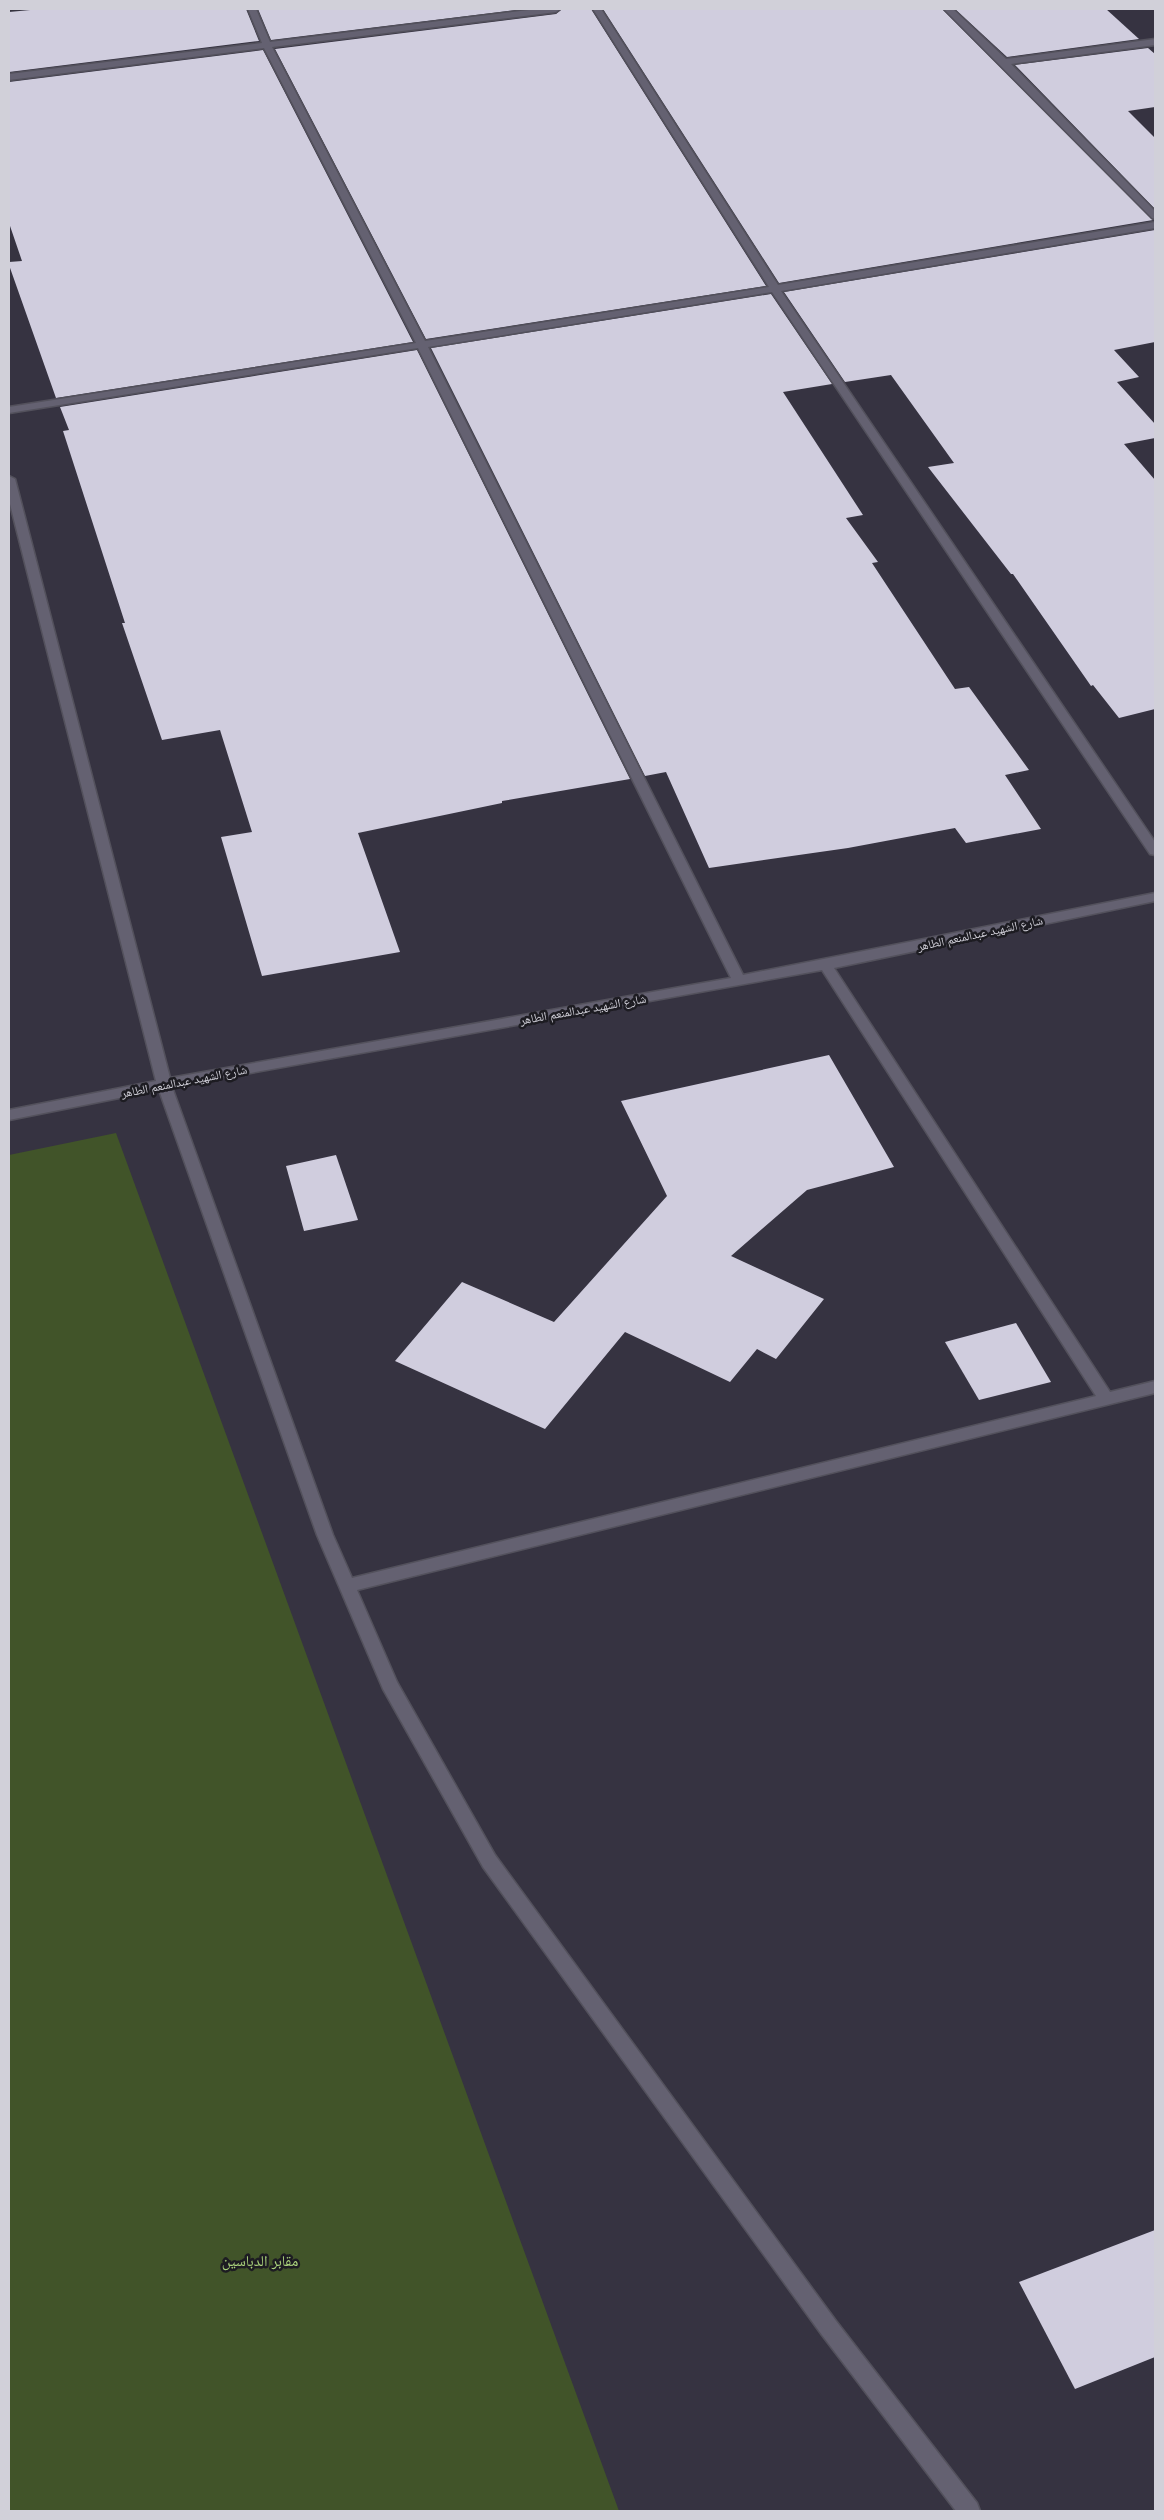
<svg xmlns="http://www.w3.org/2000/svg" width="1164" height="2520" viewBox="0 0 1164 2520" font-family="Quicksand,'Noto Naskh Arabic',sans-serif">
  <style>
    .green { fill: #415429 }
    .building { fill: #d0cdde }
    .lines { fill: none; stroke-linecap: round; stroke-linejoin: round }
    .minor-casing { stroke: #53515c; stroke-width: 3 }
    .minor { fill: #646171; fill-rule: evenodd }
    .labels { text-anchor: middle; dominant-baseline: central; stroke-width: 5; stroke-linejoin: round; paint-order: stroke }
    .street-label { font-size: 12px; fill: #d1d0d9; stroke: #1d1c22 }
    .near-park-label { font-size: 15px; fill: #abd37c; stroke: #1d1c22 }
  </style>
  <rect width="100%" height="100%" fill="#363341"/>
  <!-- green -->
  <polygon class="green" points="116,1133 619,2511 9,2511 9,1155"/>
  <!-- building -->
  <g class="building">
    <polygon points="41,9 246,9 259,41 9,72 9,12"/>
    <polygon points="258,9 524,9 271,40"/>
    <polygon points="562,9 591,9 766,286 426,339 275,49 556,14"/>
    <polygon points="603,9 942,9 1153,220 779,283"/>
    <polygon points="955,9 1106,9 1139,39 1007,57"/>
    <polygon points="1148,48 1155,54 1155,107 1128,111 1155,138 1155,209 1015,65"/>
    <polygon points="263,50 413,342 56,398 9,265 9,262 22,261 9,223 9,82"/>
    <polygon points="1155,230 1155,342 1114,350 1139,377 1117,382 1155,424 1155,438 1124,444 1155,480 1155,709 1119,718 1093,685 1091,686 1013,574 1011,574 928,467 954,463 891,375 845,382 784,292"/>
    <polygon points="771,294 832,384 783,392 863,515 846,518 878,562 872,563 955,689 969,687 1029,770 1005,775 1041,829 966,843 955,828 848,848 709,868 666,772 645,776 431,348"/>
    <polygon points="417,350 630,779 502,801 502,803 358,833 400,952 262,976 221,837 252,832 220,730 162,740 122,623 125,623 63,431 69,430 60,407"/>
    <polygon points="829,1055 894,1167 807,1190 731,1256 824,1299 776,1359 757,1349 730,1382 625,1332 545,1429 395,1361 462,1282 554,1322 667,1196 621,1101"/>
    <polygon points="336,1155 358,1220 304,1231 286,1166"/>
    <polygon points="1016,1323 1051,1382 979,1400 945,1342"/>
    <polygon points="1155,2230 1155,2357 1075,2389 1019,2282"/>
  </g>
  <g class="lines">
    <!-- minor casing -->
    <g class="minor-casing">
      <g id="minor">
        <path d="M248,9h8l14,33 267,-33h23l-4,3 -284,35 153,294 344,-54 -176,-278h8l177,276 377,-63v6l-374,63 374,551v13l-5,-1 -378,-562 -344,55 315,628 412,-82v8l-321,67 276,424 45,-11v12l-798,197 40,92 98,173 341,466 141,182 3,8h-24l-134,-176 -339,-468 -100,-178 -66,-154 -158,-445 -150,30v-10l147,-29 -147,-581v-24l6,3 155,599 561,-100 -313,-630 -409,65v-6l407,-64 -152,-295 -255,32v-6l253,-31zM822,970l274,426 -744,182 -19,-43 -161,-448z"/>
        <polygon points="944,9 953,9 1006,59 1155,39 1155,45 1011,64 1155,211 1155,219 1152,218"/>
      </g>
    </g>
    <!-- minor -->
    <use href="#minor" class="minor"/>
  </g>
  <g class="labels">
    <!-- street labels -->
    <g class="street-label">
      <text transform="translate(980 933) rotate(-12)">شارع الشهيد عبدالمنعم الطاهر</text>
      <text transform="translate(583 1009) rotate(-10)">شارع الشهيد عبدالمنعم الطاهر</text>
      <text transform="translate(184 1081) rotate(-11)">شارع الشهيد عبدالمنعم الطاهر</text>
    </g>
    <!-- near-park labels -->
    <g class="near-park-label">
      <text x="260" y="2260">مقابر الدباسين</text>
    </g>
  </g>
  <!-- border -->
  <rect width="1164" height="2520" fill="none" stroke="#d1d0d9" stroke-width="20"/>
</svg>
